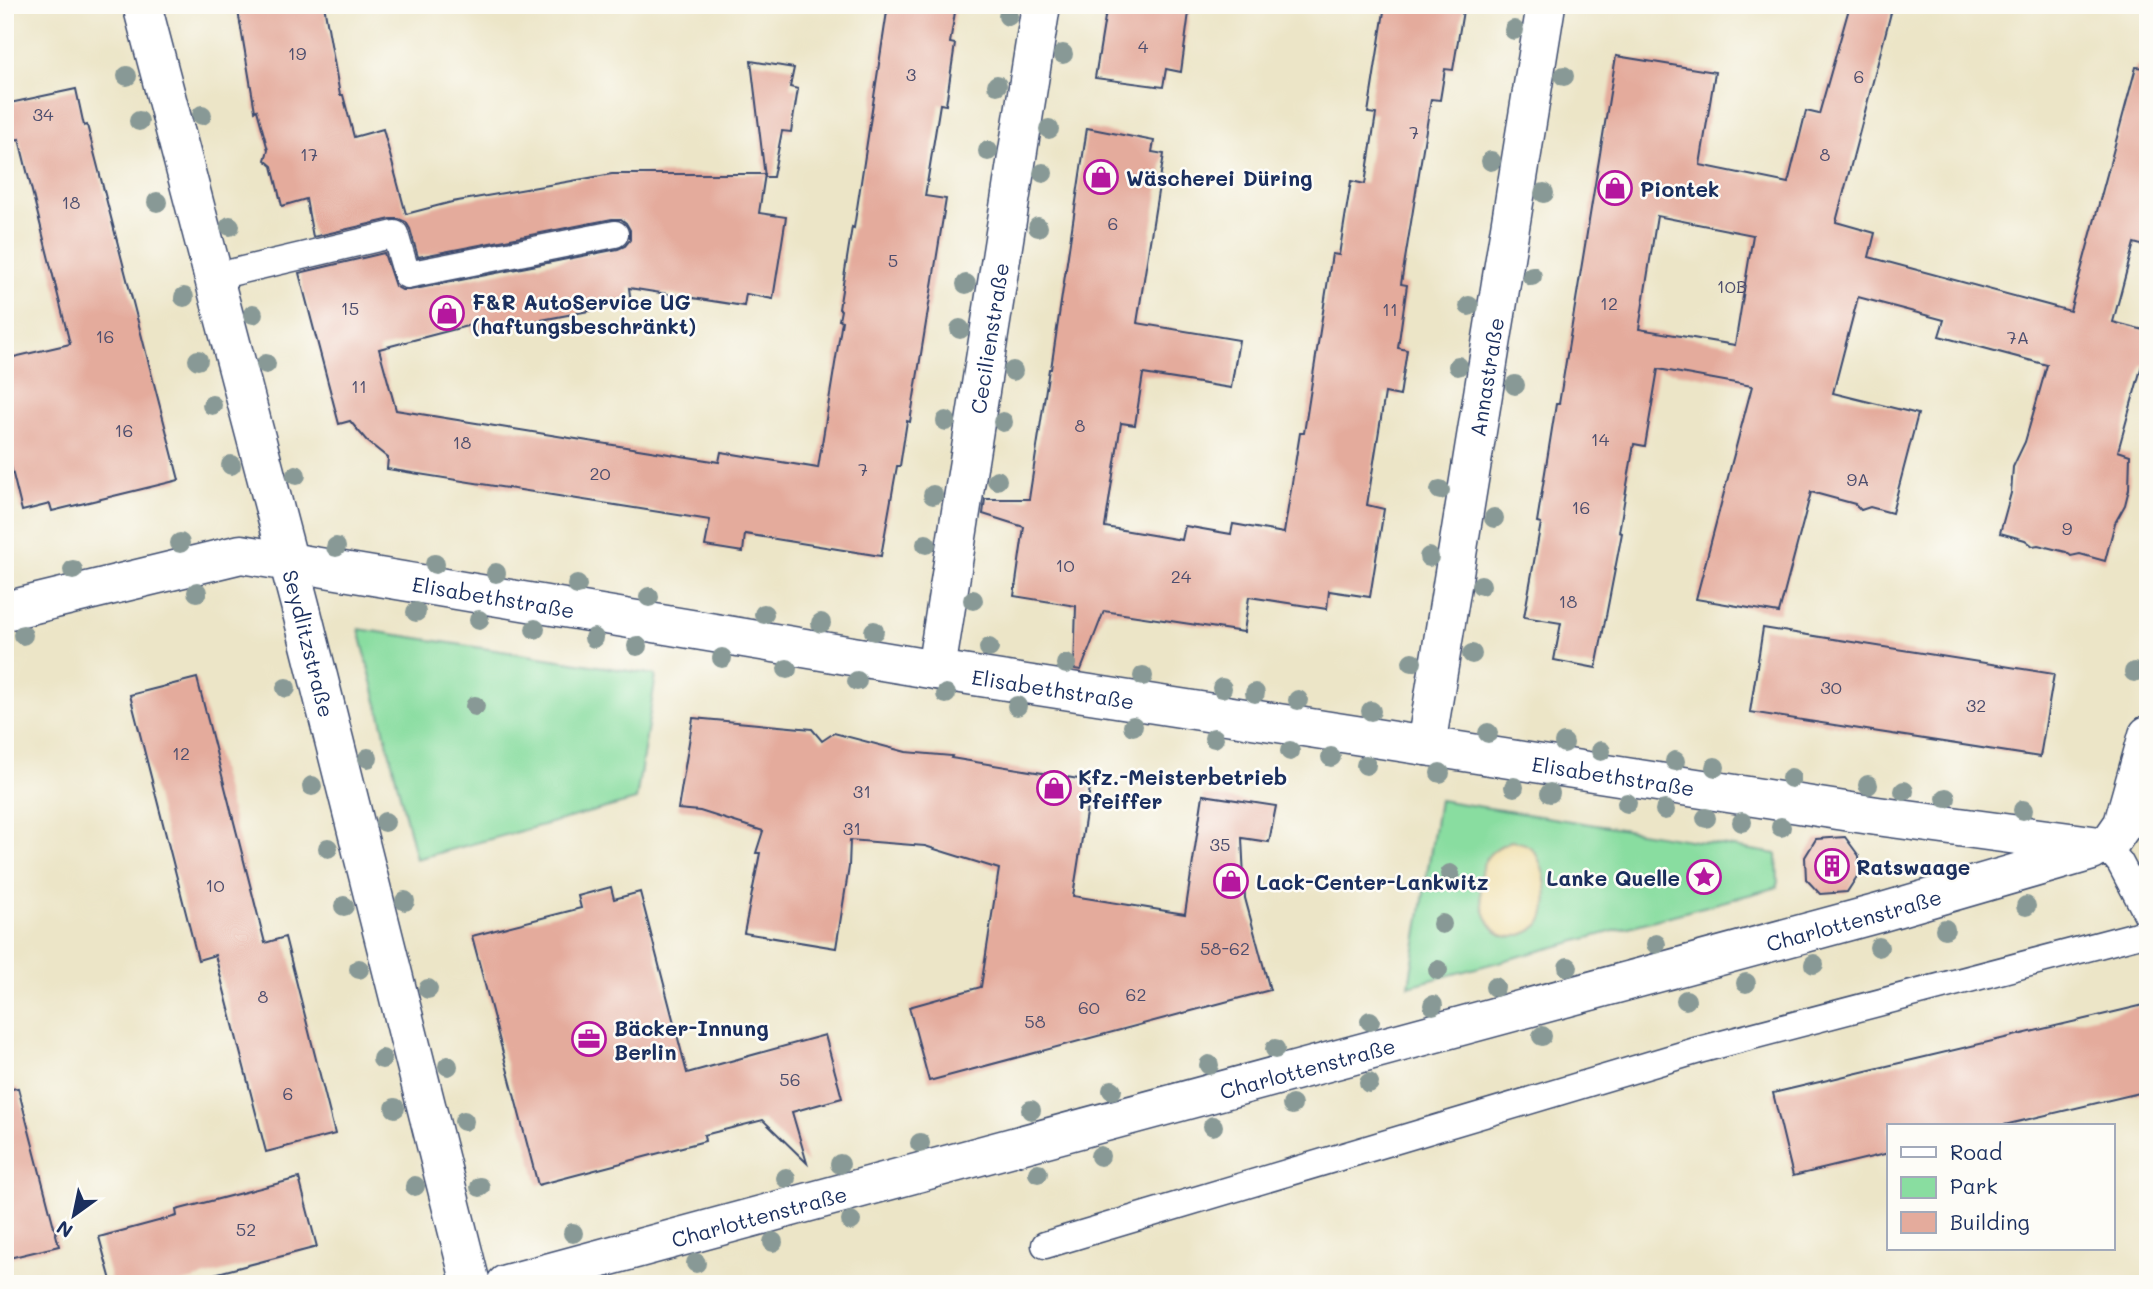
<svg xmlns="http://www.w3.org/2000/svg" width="2153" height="1289" viewBox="0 0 2153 1289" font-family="Mali,sans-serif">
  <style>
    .green { fill: #89dda0; stroke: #52867f; stroke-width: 2 }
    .sand { fill: #eeda9e; stroke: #84847e; stroke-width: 2 }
    .building { fill: #e4ab9c; fill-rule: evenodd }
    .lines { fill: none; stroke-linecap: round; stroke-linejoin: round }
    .service-casing { stroke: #3a4a6e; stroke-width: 29 }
    .minor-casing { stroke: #3a4a6e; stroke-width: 41 }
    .service { stroke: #fff; stroke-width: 26 }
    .minor { stroke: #fff; stroke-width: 38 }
    .tree { fill: #889996 }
    .labels { text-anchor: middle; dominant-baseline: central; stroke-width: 5; stroke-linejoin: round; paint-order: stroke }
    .number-label { font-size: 18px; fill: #4d4e6e }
    .poi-label { font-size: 21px; font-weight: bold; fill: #1b2f5e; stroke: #fdfcf7; text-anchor: start }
    .street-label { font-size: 21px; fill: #1b2f5e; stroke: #fdfcf7 }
  </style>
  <rect width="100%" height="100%" fill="#fdfcf7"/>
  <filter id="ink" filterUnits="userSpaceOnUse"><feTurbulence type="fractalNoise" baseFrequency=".0143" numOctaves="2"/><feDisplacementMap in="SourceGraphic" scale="14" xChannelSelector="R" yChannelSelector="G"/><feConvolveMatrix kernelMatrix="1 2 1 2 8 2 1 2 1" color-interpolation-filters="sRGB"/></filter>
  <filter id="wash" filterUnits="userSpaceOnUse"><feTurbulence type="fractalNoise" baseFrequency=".00686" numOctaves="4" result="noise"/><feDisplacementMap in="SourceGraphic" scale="28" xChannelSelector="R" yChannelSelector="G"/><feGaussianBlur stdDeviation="1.57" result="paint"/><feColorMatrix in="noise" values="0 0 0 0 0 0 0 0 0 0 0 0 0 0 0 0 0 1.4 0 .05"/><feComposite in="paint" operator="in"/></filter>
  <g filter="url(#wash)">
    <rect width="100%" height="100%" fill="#ece5c7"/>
    <!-- green -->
    <g class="green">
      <polygon points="359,629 656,675 636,800 416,859"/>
      <polygon points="1439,800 1777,854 1778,887 1409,986"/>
    </g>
    <!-- sand -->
    <path class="sand" d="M1511,841c5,1 12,1 16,4 19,11 26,62 13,79 -5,6 -21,13 -29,13 -29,-1 -36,-52 -28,-72 5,-13 16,-19 28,-24z"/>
    <g id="blocks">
      <!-- building -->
      <g class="building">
        <polygon points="237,5 324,5 340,95 343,95 354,137 383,129 406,214 452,202 612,174 765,174 759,213 786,217 773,299 746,294 744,306 629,288 631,303 473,333 471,325 379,349 396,410 719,462 721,452 818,468 842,321 839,320 841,310 839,309 852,227 854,228 888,5 913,5 955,12 950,43 955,44 946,105 940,104 925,196 946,199 910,422 907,421 900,466 897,466 881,556 745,534 743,552 705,546 710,520 387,469 388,458 367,441 350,421 339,424 299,273 384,253 395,286 402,290 410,290 618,249 625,246 630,240 630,230 626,223 621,219 612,219 418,257 410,229 406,222 399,219 391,219 313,237 306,199 282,206 272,166 265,160 268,150 257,110 255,111"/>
        <polygon points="1107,5 1190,5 1181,72 1166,69 1163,87 1095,78"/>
        <polygon points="1385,5 1464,5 1453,70 1445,69 1440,100 1431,99 1401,284 1407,285 1398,348 1407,350 1400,396 1385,393 1367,505 1384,509 1370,597 1329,591 1327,609 1249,597 1244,632 1104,611 1081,670 1074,669 1076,606 1014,596 1024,527 983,514 985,499 1029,499 1049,369 1051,369 1087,128 1154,141 1152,152 1164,154 1137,323 1239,340 1231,388 1143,374 1135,425 1121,423 1105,527 1182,540 1185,526 1231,534 1233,524 1284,533 1300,433 1304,433 1332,254 1339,255 1351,181 1365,184 1376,114 1368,113"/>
        <path d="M1850,5h43l-57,217 39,11 -6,24 201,54 66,-244 12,1v179l-14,-4 -21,79 35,9v35l-6,-1 -24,86 12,4 -1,34 -4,16 -10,18 -10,38 -25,-7 -9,2 -5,-4 -28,-7 -5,1 -8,-6 -25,-7 11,-40 2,-26 12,-25 22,-77 -108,-29 5,-16 -86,-23 -25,96 85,21 -26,99 -22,-6 -9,3 -6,-6 -44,-12 -32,121 -83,-14 56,-213 -94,-17 -13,77 -11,-2 -15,88 3,1 -26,135 -42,-8 7,-37 -37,-6 17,-94 -4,-1 19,-118h3l57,-348 99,16 -15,93 88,18 18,-72 13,3zM1657,216l96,19 -18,110 -96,-16z"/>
        <polygon points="751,61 794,68 790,87 798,89 791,132 782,131 773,177 765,177"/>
        <polygon points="76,89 84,126 87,125 179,480 52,511 50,504 22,511 5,442 5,359 70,344 19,139 5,142 5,104"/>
        <polygon points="1763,628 2054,674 2040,757 1750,712"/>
        <polygon points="197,678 265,943 285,937 335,1134 266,1152 215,955 198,960 130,695"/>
        <polygon points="693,718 812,729 822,741 834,733 906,752 952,756 951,758 1091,781 1073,896 1185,914 1203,795 1276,806 1269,842 1242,838 1245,898 1270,990 929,1081 909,1007 981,987 999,869 925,846 850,840 849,867 836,948 744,933 760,853 756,853 763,831 700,811 678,809"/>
        <polygon points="1845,837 1859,856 1860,872 1847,892 1820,894 1806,879 1805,857 1816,839"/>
        <polygon points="611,887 614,899 640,892 687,1073 825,1035 842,1098 792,1112 807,1163 763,1120 704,1135 705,1141 538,1185 472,936 581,908 578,896"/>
        <polygon points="2148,1004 2148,1091 2000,1126 1889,1126 1889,1153 1793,1176 1773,1093"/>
        <polygon points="18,1088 59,1246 5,1259 5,1090"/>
        <polygon points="299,1178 317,1247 176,1284 112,1284 99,1237 177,1216 176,1210"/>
      </g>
    </g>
  </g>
  <g filter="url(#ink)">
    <use href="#blocks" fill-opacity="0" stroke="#3a4a6e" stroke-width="2"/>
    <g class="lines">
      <!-- service casing -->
      <g class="service-casing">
        <g id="service">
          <polyline points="213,277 395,234 407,275 615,234"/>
          <polyline points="2107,847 2120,863 2148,916"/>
          <polyline points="1045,1245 1699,1050 2148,932"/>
        </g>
      </g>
      <!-- minor casing -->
      <g class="minor-casing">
        <g id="minor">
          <path id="s1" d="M142,5l158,600 171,679"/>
          <path id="s2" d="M5,611l236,-57 695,116 941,146 230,31"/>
          <path id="s3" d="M936,670l105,-665"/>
          <path id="s4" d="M1426,746l120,-741"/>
          <polyline points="2107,847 2123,824 2148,735"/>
          <path id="s5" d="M506,1284l1373,-371 213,-62"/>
        </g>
      </g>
      <!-- service -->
      <use href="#service" class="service"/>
      <!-- minor -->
      <use href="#minor" class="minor"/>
    </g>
    <!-- trees -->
    <g class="tree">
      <circle cx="1008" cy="16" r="10"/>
      <circle cx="1514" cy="30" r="10"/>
      <circle cx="1063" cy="54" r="10"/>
      <circle cx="127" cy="76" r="10"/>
      <circle cx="1564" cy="76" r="10"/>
      <circle cx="997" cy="85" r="10"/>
      <circle cx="202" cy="115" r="10"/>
      <circle cx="139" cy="121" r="10"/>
      <circle cx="1049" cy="129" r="10"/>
      <circle cx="988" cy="151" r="10"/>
      <circle cx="1491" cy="161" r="10"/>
      <circle cx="1043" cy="173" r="10"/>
      <circle cx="1544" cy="193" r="10"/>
      <circle cx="157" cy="202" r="10"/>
      <circle cx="230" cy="226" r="10"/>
      <circle cx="1038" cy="227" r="10"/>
      <circle cx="1532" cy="276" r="10"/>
      <circle cx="966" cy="284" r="10"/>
      <circle cx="184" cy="297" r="10"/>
      <circle cx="1469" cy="306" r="10"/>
      <circle cx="253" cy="314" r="10"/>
      <circle cx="960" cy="329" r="10"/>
      <circle cx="198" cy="360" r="10"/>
      <circle cx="266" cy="364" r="10"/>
      <circle cx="1458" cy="366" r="10"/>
      <circle cx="1013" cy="371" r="10"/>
      <circle cx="1515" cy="385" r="10"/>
      <circle cx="212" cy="405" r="10"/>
      <circle cx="946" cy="421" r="10"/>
      <circle cx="1003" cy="422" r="10"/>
      <circle cx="231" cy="465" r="10"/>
      <circle cx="296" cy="475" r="10"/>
      <circle cx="997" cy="480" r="10"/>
      <circle cx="1440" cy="490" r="10"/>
      <circle cx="933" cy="495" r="10"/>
      <circle cx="1494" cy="518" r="10"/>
      <circle cx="180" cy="543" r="10"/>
      <circle cx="926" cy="544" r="10"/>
      <circle cx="336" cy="547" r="10"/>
      <circle cx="1429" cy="557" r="10"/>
      <circle cx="435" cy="564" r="10"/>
      <circle cx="73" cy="570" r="10"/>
      <circle cx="496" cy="573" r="10"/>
      <circle cx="577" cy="585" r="10"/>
      <circle cx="1481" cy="585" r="10"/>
      <circle cx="197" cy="592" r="10"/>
      <circle cx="649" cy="597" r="10"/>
      <circle cx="973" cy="600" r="10"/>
      <circle cx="416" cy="612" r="10"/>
      <circle cx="764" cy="614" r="10"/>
      <circle cx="479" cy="620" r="10"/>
      <circle cx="821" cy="623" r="10"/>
      <circle cx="535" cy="629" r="10"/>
      <circle cx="874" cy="631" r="10"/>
      <circle cx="23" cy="635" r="10"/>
      <circle cx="594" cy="638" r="10"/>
      <circle cx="637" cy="646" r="10"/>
      <circle cx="989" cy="648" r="10"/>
      <circle cx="1472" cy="654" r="10"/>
      <circle cx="722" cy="658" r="10"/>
      <circle cx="1412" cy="662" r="10"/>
      <circle cx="1066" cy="664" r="10"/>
      <circle cx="787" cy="669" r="10"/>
      <circle cx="2134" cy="672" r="10"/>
      <circle cx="1143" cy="676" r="10"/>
      <circle cx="857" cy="681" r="10"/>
      <circle cx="286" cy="688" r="10"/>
      <circle cx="1222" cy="688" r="10"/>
      <circle cx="1255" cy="693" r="10"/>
      <circle cx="946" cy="694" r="10"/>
      <circle cx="1298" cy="700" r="10"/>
      <circle cx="475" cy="706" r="10"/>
      <circle cx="1017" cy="706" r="10"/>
      <circle cx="1371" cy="711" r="10"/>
      <circle cx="1133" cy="726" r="10"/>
      <circle cx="1488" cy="733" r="10"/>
      <circle cx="1214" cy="738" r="10"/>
      <circle cx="1564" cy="743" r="10"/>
      <circle cx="1290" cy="751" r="10"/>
      <circle cx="1601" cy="751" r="10"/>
      <circle cx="1331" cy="757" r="10"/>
      <circle cx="368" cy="758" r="10"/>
      <circle cx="1675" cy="761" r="10"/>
      <circle cx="1366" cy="765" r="10"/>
      <circle cx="1715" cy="767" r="10"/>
      <circle cx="1440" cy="773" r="10"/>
      <circle cx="1791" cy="778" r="10"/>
      <circle cx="1868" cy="785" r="10"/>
      <circle cx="312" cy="786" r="10"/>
      <circle cx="1514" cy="787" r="10"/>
      <circle cx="1904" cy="791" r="10"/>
      <circle cx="1550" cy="793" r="10"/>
      <circle cx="1946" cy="798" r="10"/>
      <circle cx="1627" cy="803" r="10"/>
      <circle cx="1665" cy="810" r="10"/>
      <circle cx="2023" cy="810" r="10"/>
      <circle cx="1706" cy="818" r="10"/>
      <circle cx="385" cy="822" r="10"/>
      <circle cx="1742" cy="822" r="10"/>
      <circle cx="1781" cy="827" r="10"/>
      <circle cx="328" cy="848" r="10"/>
      <circle cx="1450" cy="874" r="10"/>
      <circle cx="405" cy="901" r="10"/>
      <circle cx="344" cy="906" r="10"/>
      <circle cx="2026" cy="906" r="10"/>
      <circle cx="1442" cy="924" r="10"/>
      <circle cx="1945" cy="929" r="10"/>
      <circle cx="1656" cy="944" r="10"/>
      <circle cx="1879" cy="947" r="10"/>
      <circle cx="1814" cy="964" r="10"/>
      <circle cx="1568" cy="967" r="10"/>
      <circle cx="359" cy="969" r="10"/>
      <circle cx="1438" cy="970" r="10"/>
      <circle cx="1746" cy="983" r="10"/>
      <circle cx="1495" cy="987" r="10"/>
      <circle cx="428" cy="989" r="10"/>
      <circle cx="1686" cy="1000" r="10"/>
      <circle cx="1433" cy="1005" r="10"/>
      <circle cx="1370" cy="1021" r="10"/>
      <circle cx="1542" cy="1036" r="10"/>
      <circle cx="1275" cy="1049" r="10"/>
      <circle cx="382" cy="1059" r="10"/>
      <circle cx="1209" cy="1065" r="10"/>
      <circle cx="448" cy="1066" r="10"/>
      <circle cx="1369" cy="1083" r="10"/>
      <circle cx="1112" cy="1090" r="10"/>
      <circle cx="1292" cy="1105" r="10"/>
      <circle cx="395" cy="1108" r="10"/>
      <circle cx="1031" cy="1110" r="10"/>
      <circle cx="464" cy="1121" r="10"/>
      <circle cx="1213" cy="1126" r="10"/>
      <circle cx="920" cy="1143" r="10"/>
      <circle cx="1100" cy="1156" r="10"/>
      <circle cx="840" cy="1164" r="10"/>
      <circle cx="1038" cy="1173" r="10"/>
      <circle cx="786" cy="1178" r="10"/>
      <circle cx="415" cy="1186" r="10"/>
      <circle cx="480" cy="1187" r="10"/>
      <circle cx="851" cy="1221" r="10"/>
      <circle cx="573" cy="1233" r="10"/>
      <circle cx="773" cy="1242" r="10"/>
      <circle cx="696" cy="1263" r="10"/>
    </g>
  </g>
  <!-- icons -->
  <defs>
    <g id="shop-ring" transform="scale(1.75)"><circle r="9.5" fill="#fdfcf7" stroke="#b5179e" stroke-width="1.5"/><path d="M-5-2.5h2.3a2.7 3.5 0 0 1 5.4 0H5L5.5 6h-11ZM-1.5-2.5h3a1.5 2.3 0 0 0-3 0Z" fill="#b5179e"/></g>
    <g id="building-ring" transform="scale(1.75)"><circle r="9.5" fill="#fdfcf7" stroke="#b5179e" stroke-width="1.5"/><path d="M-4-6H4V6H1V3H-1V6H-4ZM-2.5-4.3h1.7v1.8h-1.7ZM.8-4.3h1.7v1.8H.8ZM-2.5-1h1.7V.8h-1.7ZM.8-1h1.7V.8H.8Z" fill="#b5179e"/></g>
    <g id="sight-ring" transform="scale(1.75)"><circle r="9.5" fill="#fdfcf7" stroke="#b5179e" stroke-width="1.5"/><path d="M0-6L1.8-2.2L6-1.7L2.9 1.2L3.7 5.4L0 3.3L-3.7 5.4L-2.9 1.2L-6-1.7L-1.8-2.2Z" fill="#b5179e"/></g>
    <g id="office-ring" transform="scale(1.75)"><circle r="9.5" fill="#fdfcf7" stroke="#b5179e" stroke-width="1.5"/><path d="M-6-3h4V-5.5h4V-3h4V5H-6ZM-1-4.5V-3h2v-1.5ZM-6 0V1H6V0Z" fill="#b5179e"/></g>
  </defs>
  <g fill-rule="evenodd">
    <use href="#shop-ring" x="1101" y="177"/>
    <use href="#shop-ring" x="1615" y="188"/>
    <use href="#shop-ring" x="447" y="313"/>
    <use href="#shop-ring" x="1054" y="788"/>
    <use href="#building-ring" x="1832" y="866"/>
    <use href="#sight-ring" x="1704" y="877"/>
    <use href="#shop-ring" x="1231" y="881"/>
    <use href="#office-ring" x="589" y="1039"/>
  </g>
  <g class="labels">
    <!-- number labels -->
    <g class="number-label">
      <text x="1143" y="46">4</text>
      <text x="297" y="53">19</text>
      <text x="911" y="74">3</text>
      <text x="1859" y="76">6</text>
      <text x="43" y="114">34</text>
      <text x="1414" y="132">7</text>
      <text x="309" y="154">17</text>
      <text x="1825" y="154">8</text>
      <text x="71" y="202">18</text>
      <text x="1113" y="223">6</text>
      <text x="893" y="260">5</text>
      <text x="1732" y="286">10B</text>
      <text x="1609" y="303">12</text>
      <text x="350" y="308">15</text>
      <text x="1390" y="309">11</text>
      <text x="105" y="336">16</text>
      <text x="2018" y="337">7A</text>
      <text x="359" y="386">11</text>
      <text x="1080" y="425">8</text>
      <text x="124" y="430">16</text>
      <text x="1600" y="439">14</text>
      <text x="462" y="442">18</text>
      <text x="863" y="469">7</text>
      <text x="600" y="473">20</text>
      <text x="1858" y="479">9A</text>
      <text x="1581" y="507">16</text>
      <text x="2067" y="528">9</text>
      <text x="1065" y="565">10</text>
      <text x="1181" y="576">24</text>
      <text x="1568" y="601">18</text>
      <text x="1831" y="687">30</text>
      <text x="1976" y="705">32</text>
      <text x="181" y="753">12</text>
      <text x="862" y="791">31</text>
      <text x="852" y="828">31</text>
      <text x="1220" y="844">35</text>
      <text x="215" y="885">10</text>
      <text x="1225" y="948">58-62</text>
      <text x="1136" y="994">62</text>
      <text x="263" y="996">8</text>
      <text x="1089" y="1007">60</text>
      <text x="1035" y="1021">58</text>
      <text x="790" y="1079">56</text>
      <text x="288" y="1093">6</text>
      <text x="246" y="1229">52</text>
    </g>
    <!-- poi labels -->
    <g class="poi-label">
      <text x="1126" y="177">Wäscherei Düring</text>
      <text x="1640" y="188">Piontek</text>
      <text x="472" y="301">F&amp;R AutoService UG<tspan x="472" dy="24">(haftungsbeschränkt)</tspan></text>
      <text x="1078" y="776">Kfz.-Meisterbetrieb<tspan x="1078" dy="24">Pfeiffer</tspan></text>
      <text x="1856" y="866">Ratswaage</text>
      <text x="1680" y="877" text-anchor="end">Lanke Quelle</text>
      <text x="1256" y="881">Lack-Center-Lankwitz</text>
      <text x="614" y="1027">Bäcker-Innung<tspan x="614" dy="24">Berlin</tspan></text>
    </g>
    <!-- street labels -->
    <g class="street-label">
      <text stroke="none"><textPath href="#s3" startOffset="336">Cecilienstraße</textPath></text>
      <text stroke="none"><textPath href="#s4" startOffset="374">Annastraße</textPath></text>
      <text stroke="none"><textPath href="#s2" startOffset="499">Elisabethstraße</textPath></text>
      <text stroke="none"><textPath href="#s1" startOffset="660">Seydlitzstraße</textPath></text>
      <text stroke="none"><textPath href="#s2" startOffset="1066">Elisabethstraße</textPath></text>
      <text stroke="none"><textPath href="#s2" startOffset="1633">Elisabethstraße</textPath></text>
      <text stroke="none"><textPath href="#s5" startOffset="1396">Charlottenstraße</textPath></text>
      <text stroke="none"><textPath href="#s5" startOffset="830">Charlottenstraße</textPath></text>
      <text stroke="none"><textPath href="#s5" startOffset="262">Charlottenstraße</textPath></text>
    </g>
  </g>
  <!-- margin -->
  <rect width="2153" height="1289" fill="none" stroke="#fdfcf7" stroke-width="28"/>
  <!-- legend -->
  <rect x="1887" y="1124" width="228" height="126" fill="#fdfcf7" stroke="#a3aaba" stroke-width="2"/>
  <rect x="1901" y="1147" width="35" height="10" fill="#ffffff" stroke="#a3aaba" stroke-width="2"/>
  <text x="1950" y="1160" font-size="21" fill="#1b2f5e">Road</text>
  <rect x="1901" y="1177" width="35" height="21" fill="#89dda0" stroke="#a3aaba" stroke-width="2"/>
  <text x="1950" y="1194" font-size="21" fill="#1b2f5e">Park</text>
  <rect x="1901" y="1212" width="35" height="21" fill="#e4ab9c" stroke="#a3aaba" stroke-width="2"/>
  <text x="1950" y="1230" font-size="21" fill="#1b2f5e">Building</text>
  <!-- north arrow -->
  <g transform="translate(74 1215) rotate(213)" stroke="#fdfcf7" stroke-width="5" paint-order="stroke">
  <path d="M0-5L12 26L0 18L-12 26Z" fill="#1b2f5e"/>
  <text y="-10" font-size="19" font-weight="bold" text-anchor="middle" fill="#1b2f5e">N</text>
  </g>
</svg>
